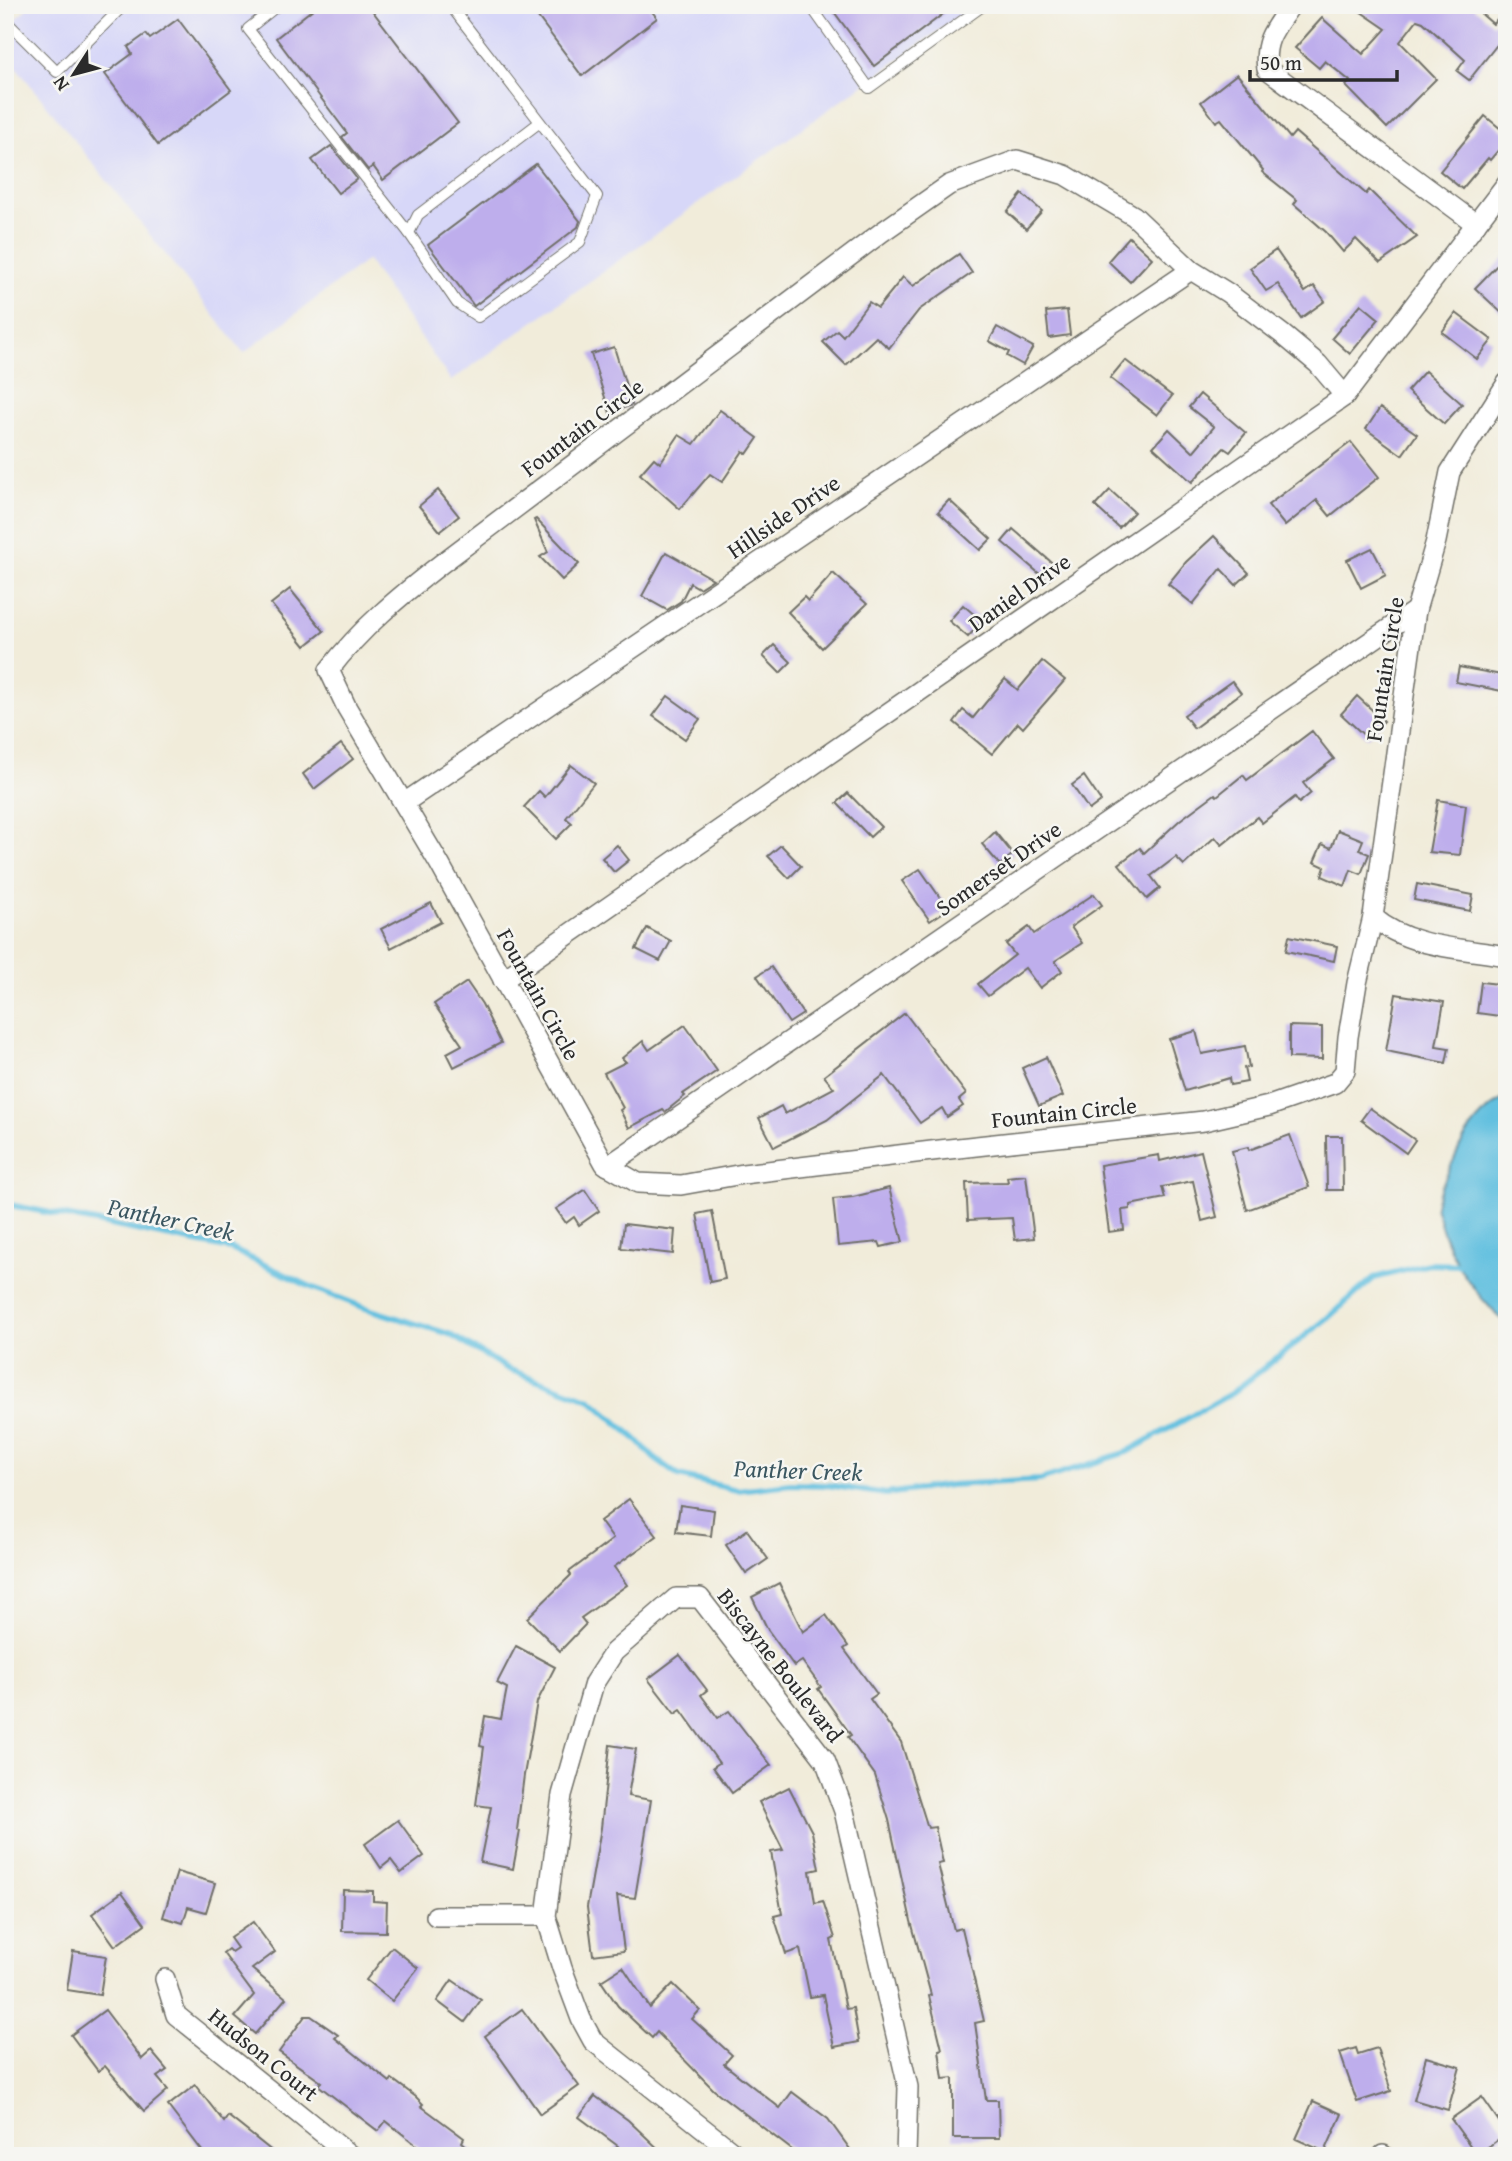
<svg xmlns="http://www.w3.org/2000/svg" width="1512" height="2161" viewBox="0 0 1512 2161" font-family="'Gentium Book Plus',serif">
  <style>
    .built { fill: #d7d7f8 }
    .water { fill: #61bfdf; stroke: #467585; stroke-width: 2 }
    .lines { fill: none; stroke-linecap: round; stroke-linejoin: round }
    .stream { stroke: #61bfdf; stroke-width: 6 }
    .building { fill: #beaeec }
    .service-casing { stroke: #706f68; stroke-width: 12 }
    .minor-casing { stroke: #706f68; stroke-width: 22 }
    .service { stroke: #fff; stroke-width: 10 }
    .minor { stroke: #fff; stroke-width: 19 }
    .labels { text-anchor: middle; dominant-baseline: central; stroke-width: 5; stroke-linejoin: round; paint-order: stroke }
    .street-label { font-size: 23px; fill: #2b2b2b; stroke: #f6f6f2 }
    .water-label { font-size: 24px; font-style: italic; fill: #3b5761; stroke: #f6f6f2 }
  </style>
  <rect width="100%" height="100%" fill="#f6f6f2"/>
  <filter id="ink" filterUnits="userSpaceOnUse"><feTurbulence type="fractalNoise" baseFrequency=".0143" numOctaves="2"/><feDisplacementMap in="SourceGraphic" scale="14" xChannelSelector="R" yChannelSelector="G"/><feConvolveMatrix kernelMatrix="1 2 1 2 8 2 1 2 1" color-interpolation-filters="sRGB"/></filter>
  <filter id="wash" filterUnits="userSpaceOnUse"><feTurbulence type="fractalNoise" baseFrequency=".00686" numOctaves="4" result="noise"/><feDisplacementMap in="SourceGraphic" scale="28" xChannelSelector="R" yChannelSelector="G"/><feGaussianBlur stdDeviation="1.57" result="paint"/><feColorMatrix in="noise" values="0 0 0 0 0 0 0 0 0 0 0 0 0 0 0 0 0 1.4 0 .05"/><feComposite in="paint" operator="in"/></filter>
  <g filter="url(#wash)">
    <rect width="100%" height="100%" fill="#f1ecda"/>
    <!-- built -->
    <polygon class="built" points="30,5 974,5 451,381 367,260 244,353 5,53 5,31"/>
    <!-- water -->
    <path class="water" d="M1507,1097v227c-31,-28 -56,-62 -67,-102 -1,-5 -4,-11 -5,-16 0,-10 16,-38 20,-49 11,-26 27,-47 52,-60z"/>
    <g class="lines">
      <!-- stream -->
      <polyline class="stream" points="5,1204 231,1249 311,1287 365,1308 449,1334 508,1369 591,1400 636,1439 654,1458 679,1476 737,1490 791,1484 827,1485 886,1494 950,1485 1040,1480 1127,1452 1232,1393 1324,1321 1374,1278 1429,1264 1465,1265"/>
    </g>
    <g id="blocks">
      <!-- building -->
      <g class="building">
        <polygon points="318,5 368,5 458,123 383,180 373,166 368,170 342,137 347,133 276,38"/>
        <polygon points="529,5 647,5 657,18 582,76"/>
        <polygon points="829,5 955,5 874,66"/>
        <polygon points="1351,5 1471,5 1493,24 1498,18 1507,25 1507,32 1469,80 1457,71 1465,60 1423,22 1417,20 1400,42 1436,79 1387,128 1346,86 1350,81 1325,61 1319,68 1295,48 1322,18 1363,54 1386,29"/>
        <polygon points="178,19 231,90 158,145 105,74 132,54 128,47 146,34 150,39"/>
        <polygon points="1237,74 1290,138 1295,132 1366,194 1369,190 1417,237 1380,263 1356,239 1343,252 1326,232 1294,204 1297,200 1262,172 1263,170 1221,119 1216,122 1201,102"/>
        <polygon points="1485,116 1507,134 1507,140 1490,160 1488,158 1462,189 1440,171"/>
        <polygon points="331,146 357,179 338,193 312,160"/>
        <polygon points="536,164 580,221 578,227 474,306 428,245"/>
        <polygon points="1022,194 1042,211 1026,229 1007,212"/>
        <polygon points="1129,237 1152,258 1130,282 1108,261"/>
        <polygon points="1276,250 1305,292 1314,286 1325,301 1301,318 1278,284 1266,291 1250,268"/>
        <polygon points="959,254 972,273 919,310 889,348 876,337 846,365 823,342 837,330 843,336 869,302 878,308 903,277 913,286"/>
        <polygon points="1507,255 1507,318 1475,288"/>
        <polygon points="1361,304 1379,319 1350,354 1332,338"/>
        <polygon points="1067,310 1070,335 1049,338 1046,312"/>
        <polygon points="1456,313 1492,340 1477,359 1442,332"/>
        <polygon points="997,327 1033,347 1023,365 1007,356 1009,352 989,341"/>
        <polygon points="614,347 632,405 610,413 591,354"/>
        <polygon points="1125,360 1172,396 1157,415 1110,378"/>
        <polygon points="1425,371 1462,404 1444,424 1407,391"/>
        <polygon points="1200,394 1246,433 1230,452 1224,448 1192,482 1153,447 1169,429 1193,452 1214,427 1189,407"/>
        <polygon points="1380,408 1417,434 1402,455 1366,429"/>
        <polygon points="720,410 758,438 747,454 743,451 722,482 710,474 680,509 640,474 654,458 660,463 679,435 694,444"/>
        <polygon points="1351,442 1379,477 1330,516 1317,500 1285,526 1268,505"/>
        <polygon points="438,490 459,516 440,531 419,506"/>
        <polygon points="1110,490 1134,512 1119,528 1095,506"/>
        <polygon points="949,500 991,539 980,550 938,512"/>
        <polygon points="536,519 579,564 562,580 540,557 548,552 534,520"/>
        <polygon points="1013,529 1058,568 1048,581 1002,542"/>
        <polygon points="1214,536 1249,573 1236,585 1221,569 1193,604 1168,584 1186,562"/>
        <polygon points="1372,548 1386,575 1361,588 1347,560"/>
        <polygon points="666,552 713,579 699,588 690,583 681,601 667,610 642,596"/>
        <polygon points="833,573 867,604 822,648 788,612 804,597 808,601"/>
        <polygon points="290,589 324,631 305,646 271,604"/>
        <polygon points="963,605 982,621 968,637 949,621"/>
        <polygon points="774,645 791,662 780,673 763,656"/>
        <polygon points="1042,661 1065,680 1023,728 1018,723 992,754 954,722 963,710 973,718 1005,679 1018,690"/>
        <polygon points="1459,667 1507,676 1507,692 1456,682"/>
        <polygon points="1232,681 1241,693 1194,728 1184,715"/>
        <polygon points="668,696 700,719 685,739 653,716"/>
        <polygon points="1357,696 1384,721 1367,738 1341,714"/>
        <polygon points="1312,731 1334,759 1303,783 1311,793 1299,803 1295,797 1262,823 1257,817 1222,845 1215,837 1184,865 1176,857 1151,876 1160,888 1147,899 1119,864 1140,848 1144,853 1180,820 1215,794 1217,796 1243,775 1247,780"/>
        <polygon points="341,744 353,759 314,789 303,774"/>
        <polygon points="571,765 594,783 566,818 572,823 556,839 524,807 539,791 545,797"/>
        <polygon points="1084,776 1101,801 1089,810 1072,785"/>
        <polygon points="848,793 881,827 870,837 837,803"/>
        <polygon points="1438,800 1466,805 1460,855 1429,852"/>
        <polygon points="1338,830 1363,840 1359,850 1369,854 1361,874 1351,870 1345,886 1322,876 1325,867 1314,862 1322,844 1331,848"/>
        <polygon points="995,832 1013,854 1000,865 982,844"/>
        <polygon points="617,845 629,860 614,872 602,858"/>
        <polygon points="781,845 801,866 789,878 768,856"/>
        <polygon points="920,869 948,909 930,921 902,881"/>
        <polygon points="1417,884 1473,895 1470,911 1414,900"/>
        <polygon points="1094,894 1102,905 1071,927 1082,943 1055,961 1062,971 1040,988 1025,968 988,996 978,984 1015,955 1006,944 1029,927 1034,934"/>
        <polygon points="431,903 441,922 391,948 381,929"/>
        <polygon points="647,928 671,941 660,961 636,949"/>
        <polygon points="1289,936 1337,946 1334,961 1286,951"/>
        <polygon points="771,967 803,1014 789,1023 757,976"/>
        <polygon points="467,982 482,1004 501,1043 454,1067 447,1053 462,1045 434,1004"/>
        <polygon points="1481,982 1507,985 1507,1017 1477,1013"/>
        <polygon points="1396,994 1444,1002 1436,1046 1449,1048 1446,1063 1386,1051"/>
        <polygon points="905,1013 966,1094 959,1100 963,1106 947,1117 942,1108 920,1123 884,1075 827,1120 774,1147 759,1118 781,1106 785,1114 834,1088 824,1076"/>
        <polygon points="685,1025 717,1071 683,1094 685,1096 665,1112 663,1110 629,1128 620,1110 623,1108 604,1073 626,1062 622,1058 643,1041 649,1050"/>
        <polygon points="1289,1026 1322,1027 1322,1059 1289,1058"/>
        <polygon points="1196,1031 1202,1054 1245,1046 1249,1067 1244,1068 1247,1082 1230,1085 1229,1078 1185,1091 1169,1039"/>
        <polygon points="1046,1057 1063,1096 1039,1106 1022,1068"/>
        <polygon points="1370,1108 1415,1140 1406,1153 1361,1120"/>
        <polygon points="1290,1135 1309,1187 1247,1210 1232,1151 1248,1147 1249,1150"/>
        <polygon points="1326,1136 1342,1136 1343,1190 1327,1190"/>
        <polygon points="1201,1151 1217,1217 1202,1221 1193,1181 1162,1187 1165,1198 1130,1205 1130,1209 1122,1210 1124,1230 1109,1232 1100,1165 1159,1155 1160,1161"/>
        <polygon points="1026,1175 1034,1238 1015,1240 1012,1218 968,1220 966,1183 1008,1182 1007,1177"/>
        <polygon points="889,1188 903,1242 881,1247 879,1242 838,1246 833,1199 853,1197"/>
        <polygon points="585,1190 599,1211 579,1225 574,1217 566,1223 556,1209"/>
        <polygon points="712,1211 725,1279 710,1282 697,1214"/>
        <polygon points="624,1224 675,1230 673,1254 621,1248"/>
        <polygon points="629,1499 657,1536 614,1567 627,1585 581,1618 586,1624 560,1651 527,1618 571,1575 569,1572 613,1539 600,1521"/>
        <polygon points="680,1505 714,1510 711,1536 676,1532"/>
        <polygon points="747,1530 768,1559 746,1574 726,1545"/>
        <polygon points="779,1583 803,1632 826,1615 848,1646 844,1649 877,1694 870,1699 901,1742 928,1828 935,1827 943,1863 938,1864 954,1930 962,1928 984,2021 975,2023 986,2100 998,2100 999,2138 953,2138 953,2078 943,2079 939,2050 942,2049 929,1996 931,1995 911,1921 889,1820 875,1775 848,1737 851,1735 818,1689 821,1687 802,1661 794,1666 768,1630 752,1597"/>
        <polygon points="516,1646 555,1667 537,1702 524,1775 517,1830 520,1831 513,1869 480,1862 491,1807 476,1805 484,1747 480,1746 485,1716 501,1719 507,1688 497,1683"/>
        <polygon points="680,1655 707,1690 701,1695 718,1718 729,1711 771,1765 732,1793 713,1767 719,1763 681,1710 675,1714 648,1679"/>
        <polygon points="610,1745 636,1749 628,1796 651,1800 635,1898 617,1896 624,1951 593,1955 587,1907 601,1828"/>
        <polygon points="789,1787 812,1832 819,1869 810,1871 815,1903 823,1901 835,1938 831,1940 846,2009 853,2008 859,2042 834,2047 823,1995 810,1997 800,1949 786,1954 774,1916 782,1914 771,1852 783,1850 759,1802"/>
        <polygon points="398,1820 424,1856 401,1873 391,1860 381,1868 365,1844"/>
        <polygon points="177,1872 215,1883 206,1912 188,1907 183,1923 163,1917"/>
        <polygon points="343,1890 373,1891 373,1901 387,1902 386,1932 342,1931"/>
        <polygon points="122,1892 145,1924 115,1946 92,1914"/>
        <polygon points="253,1922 275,1952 252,1969 286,1998 255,2034 235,2017 254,1995 223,1953 228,1949 231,1952 237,1948 230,1938"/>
        <polygon points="392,1947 418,1968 392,2001 366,1980"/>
        <polygon points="73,1951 106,1956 100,1995 67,1990"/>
        <polygon points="623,1967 650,2008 673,1984 700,2010 692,2019 732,2055 724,2064 780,2108 792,2092 828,2119 855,2156 800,2156 714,2090 657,2032 652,2038 618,2006 601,1981"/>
        <polygon points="452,1980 481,2000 465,2022 437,2001"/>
        <polygon points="522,2009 579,2086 540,2114 485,2036"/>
        <polygon points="105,2010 142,2059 151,2051 167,2070 157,2077 168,2090 144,2111 105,2066 98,2071 71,2035"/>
        <polygon points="305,2016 311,2016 338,2035 335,2038 390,2082 392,2079 416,2097 423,2104 421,2106 464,2138 462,2142 479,2156 415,2156 420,2148 386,2121 378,2131 318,2085 321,2082 279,2052"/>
        <polygon points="1356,2048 1358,2054 1377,2048 1391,2091 1357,2102 1340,2053"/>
        <polygon points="1426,2057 1460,2067 1448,2110 1414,2100"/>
        <polygon points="195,2085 224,2122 228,2116 278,2156 206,2156 168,2106"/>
        <polygon points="595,2096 628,2120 666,2156 608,2156 618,2146 579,2117"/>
        <polygon points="1482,2097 1507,2133 1477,2155 1451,2119"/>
        <polygon points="1313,2101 1342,2114 1325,2152 1296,2139"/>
      </g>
    </g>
  </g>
  <g filter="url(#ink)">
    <use href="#blocks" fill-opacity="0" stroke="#706f68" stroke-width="2"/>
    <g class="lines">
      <!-- service casing -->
      <g class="service-casing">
        <g id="service">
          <polyline points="278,5 248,29 409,233"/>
          <polyline points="450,5 597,196 580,242 478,317 457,303 409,233 418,215 540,122"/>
          <polyline points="810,5 869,88 984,5"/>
          <polyline points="5,20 57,72 124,5"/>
        </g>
      </g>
      <!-- minor casing -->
      <g class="minor-casing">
        <g id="minor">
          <path d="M1291,5c-16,23 -28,35 -24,64l209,155"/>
          <path d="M1345,396l-27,-32 -36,-30 -54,-41 -37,-23 -57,-54 -69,-41 -48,-15 -68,25 -67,47 -441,332c-41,32 -80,64 -112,106l18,38 92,155 166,301 33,19 43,2 62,-11 197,-24 264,-29 65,-15 66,-23 10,-12 3,-34 9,-54 16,-66 43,-307 20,-69 14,-69 57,-89"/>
          <polyline points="404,803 1191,270"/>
          <path d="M1373,917c35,31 89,31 134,39"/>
          <polyline points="503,980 1345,396 1507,183"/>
          <polyline points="608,1166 1416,610"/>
          <polyline points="436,1916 546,1916"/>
          <polyline points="165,1979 176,2015 351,2156"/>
          <polyline points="1383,2155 1384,2156"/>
          <polyline points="738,2156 593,2041 581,2019 562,1968 546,1916 562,1795 594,1683 614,1652 676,1598 700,1598 825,1760 844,1811 908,2087 906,2156"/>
        </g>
      </g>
      <!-- service -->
      <use href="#service" class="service"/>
      <!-- minor -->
      <use href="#minor" class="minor"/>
    </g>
  </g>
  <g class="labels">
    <!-- street labels -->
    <g class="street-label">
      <text transform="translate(582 427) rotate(-37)">Fountain Circle</text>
      <text transform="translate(783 516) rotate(-34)">Hillside Drive</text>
      <text transform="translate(1019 592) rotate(-35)">Daniel Drive</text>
      <text transform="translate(1384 669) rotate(-81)">Fountain Circle</text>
      <text transform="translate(998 868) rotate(-35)">Somerset Drive</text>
      <text transform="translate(539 994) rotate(61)">Fountain Circle</text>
      <text transform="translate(1064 1112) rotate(-6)">Fountain Circle</text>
      <text transform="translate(781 1665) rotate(52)">Biscayne Boulevard</text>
      <text transform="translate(264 2054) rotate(39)">Hudson Court</text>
    </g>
    <!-- water labels -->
    <g class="water-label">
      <text transform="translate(171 1219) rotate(12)">Panther Creek</text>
      <text transform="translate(798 1470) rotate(2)">Panther Creek</text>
    </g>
  </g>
  <!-- margin -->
  <rect width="1512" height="2161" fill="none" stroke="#f6f6f2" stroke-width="28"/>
  <!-- north arrow -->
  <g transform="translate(74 74) rotate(234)" stroke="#f6f6f2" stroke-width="5" paint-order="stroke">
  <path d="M0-5L12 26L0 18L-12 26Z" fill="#2b2b2b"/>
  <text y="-10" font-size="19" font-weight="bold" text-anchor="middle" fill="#2b2b2b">N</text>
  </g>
  <!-- scale -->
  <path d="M1250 70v10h147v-10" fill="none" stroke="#2b2b2b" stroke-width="3.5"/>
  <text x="1260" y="70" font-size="21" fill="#2b2b2b" stroke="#f6f6f2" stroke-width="5" paint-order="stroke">50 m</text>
</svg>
